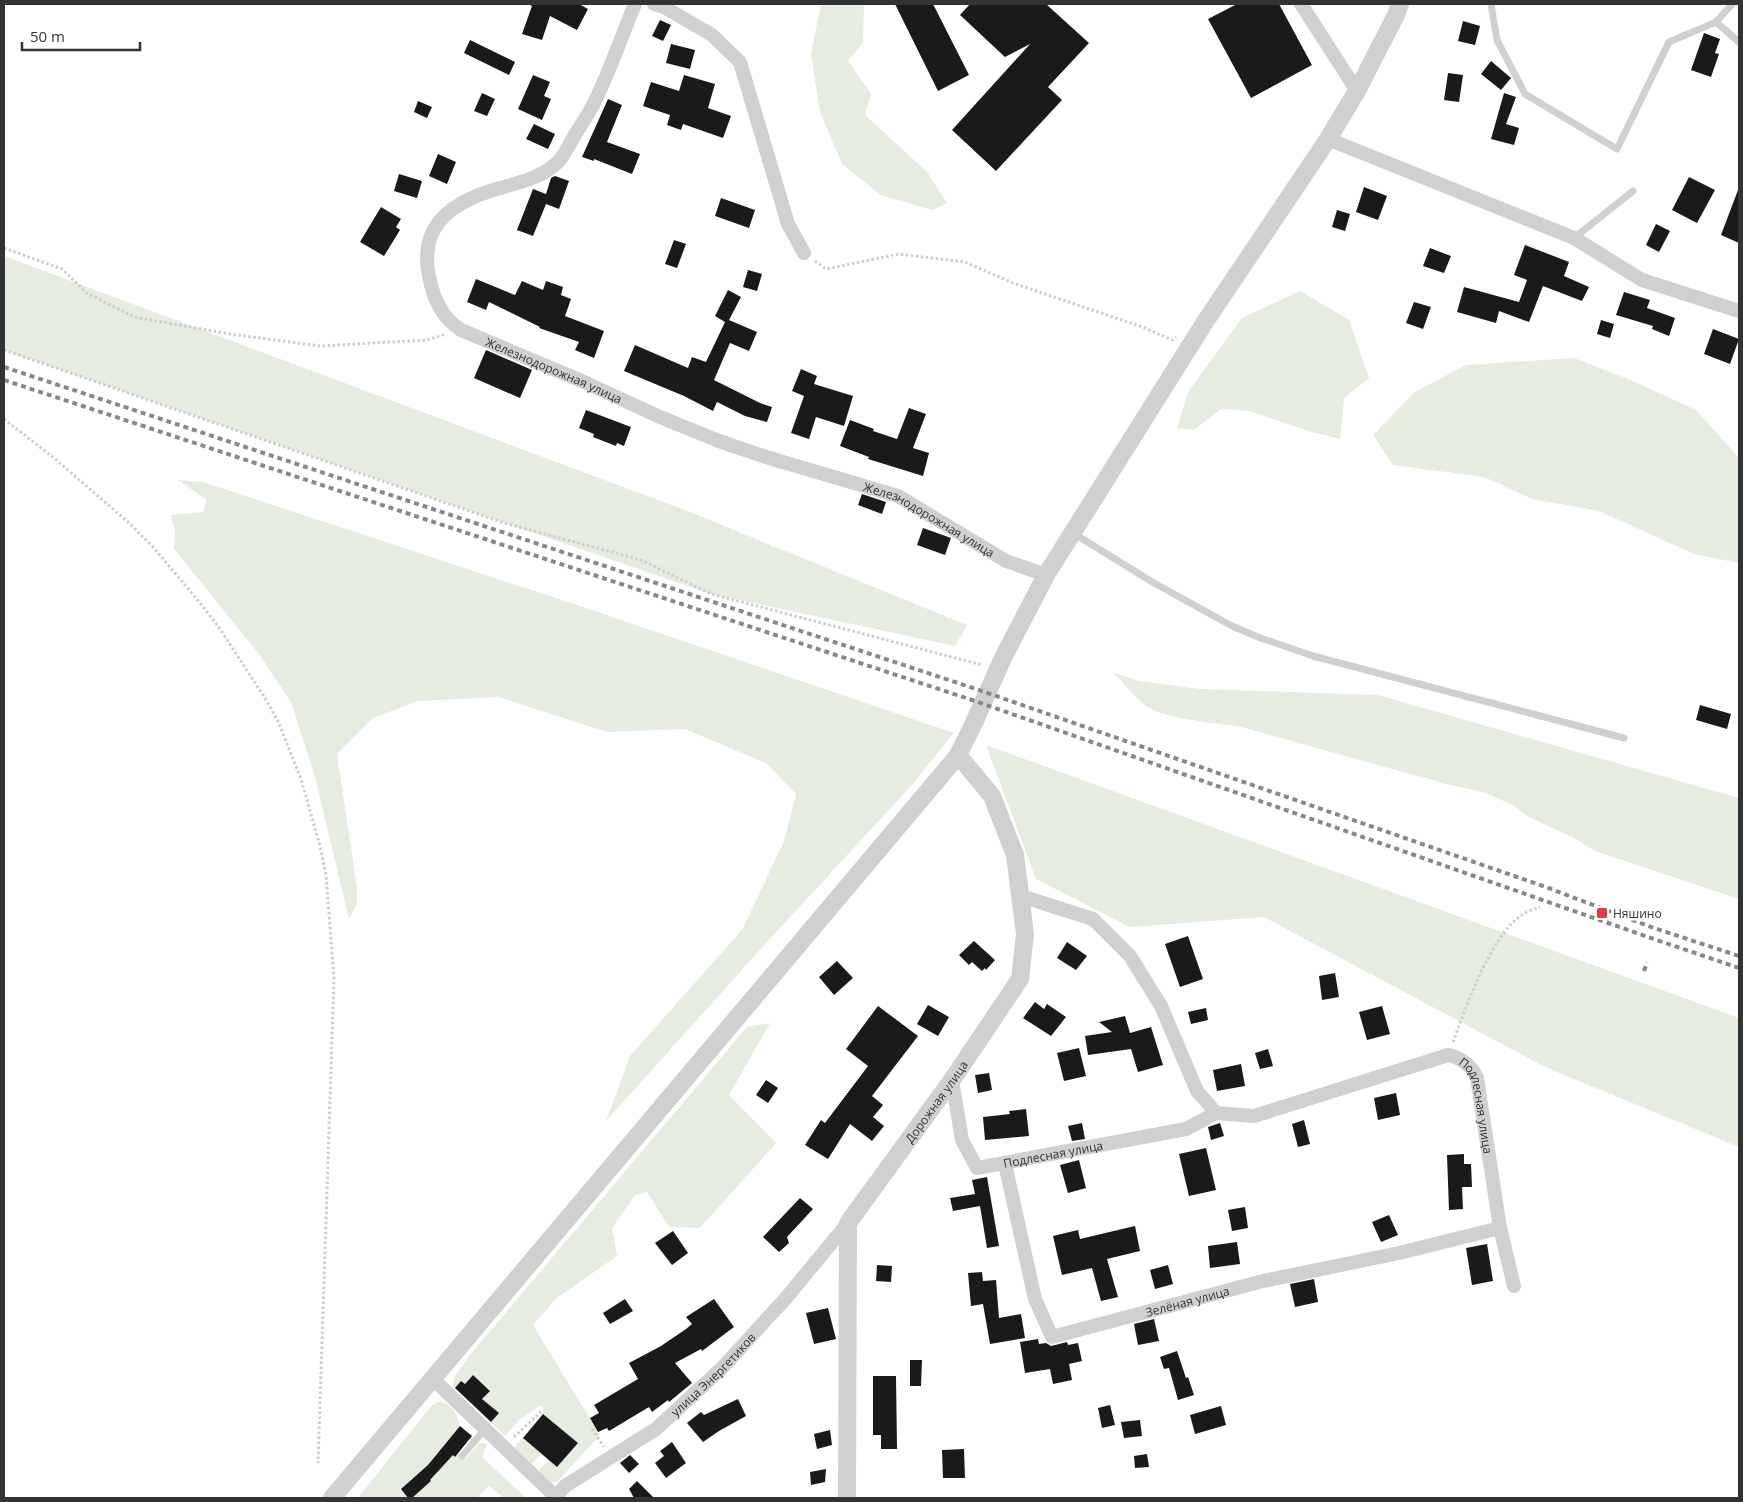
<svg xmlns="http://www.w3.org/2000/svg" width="1743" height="1502" viewBox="0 0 1743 1502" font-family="'Open Sans',sans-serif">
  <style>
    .green { fill: #e6ecdf }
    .building { fill: #1a1a1a }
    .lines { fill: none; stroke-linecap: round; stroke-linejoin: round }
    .path { stroke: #cdcdcd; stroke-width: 3; stroke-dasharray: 2.5 2.5; stroke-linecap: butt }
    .service { stroke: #d0d0d0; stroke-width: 7 }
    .minor { stroke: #d0d0d0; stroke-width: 14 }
    .tertiary { stroke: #d0d0d0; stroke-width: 18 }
    .rail { stroke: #888; stroke-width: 4; stroke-dasharray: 5 4; stroke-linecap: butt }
    .poi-dot { fill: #e63946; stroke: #fff; stroke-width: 2 }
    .labels { text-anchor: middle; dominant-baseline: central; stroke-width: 5; stroke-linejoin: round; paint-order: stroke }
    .street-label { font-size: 12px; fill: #333; stroke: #fff }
    .poi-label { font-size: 12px; fill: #333; stroke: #fff; text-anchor: start }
  </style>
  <rect width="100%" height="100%" fill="#fff"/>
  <!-- green -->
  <g class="green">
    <polygon points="821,4 864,4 863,42 848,61 871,94 865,115 927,172 947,203 932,210 881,195 842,164 820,112 811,54"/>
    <polygon points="4,256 685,510 967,625 955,646 711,594 4,350"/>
    <polygon points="1300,291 1349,320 1369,378 1344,398 1340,439 1308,431 1250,411 1221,409 1194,430 1177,428 1188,392 1242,318"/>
    <polygon points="1574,358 1633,381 1696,410 1739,458 1739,563 1694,554 1599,511 1532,499 1484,477 1393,465 1373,435 1415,392 1466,365"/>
    <polygon points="178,480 203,482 571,603 954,733 910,787 767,942 606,1121 630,1056 742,930 784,841 796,794 766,763 685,729 607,732 499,697 418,701 373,718 337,754 357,887 357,904 349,919 314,773 291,702 259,654 174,549 175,531 171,515 203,512 207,500"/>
    <path d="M1113,672l25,9 63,8 177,6 361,103v101l-144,-48 -21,-13 -45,-21 -16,-12 -30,-13 -37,-8 -208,-58c-22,-2 -75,-8 -92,-20 -12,-10 -23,-23 -33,-34z"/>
    <polygon points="986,745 1739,1018 1739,1147 1545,1067 1264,917 1130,927 1036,879"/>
    <polygon points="770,1023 729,1095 776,1143 700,1228 669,1227 647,1192 635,1195 612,1228 617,1256 557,1298 533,1325 600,1435 557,1482 551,1482 541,1474 539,1470 549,1460 557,1467 578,1443 543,1414 542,1405 520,1419 505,1436 475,1407 490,1390 473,1375 458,1391 453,1385 454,1377 470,1355 747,1027"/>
    <path d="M441,1401c13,6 15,12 19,25l-17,21 12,10 4,-4 7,6 13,-16 8,1 -5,13 44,41h-22l-15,-12 -12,12h-119l65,-82 11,-12z"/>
    <polygon points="523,1438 541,1454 532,1464 514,1447"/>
  </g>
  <!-- building -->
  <g class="building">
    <polygon points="528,4 579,4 588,9 577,30 550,16 542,40 522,34 532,6"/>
    <polygon points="895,4 933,4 969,75 938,91"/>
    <polygon points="970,4 1046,4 1089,43 1048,87 1062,100 996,171 952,130 1030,44 1005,57 960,15"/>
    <polygon points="1237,4 1279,4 1312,65 1251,98 1208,19"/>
    <polygon points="660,20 671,25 663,41 652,36"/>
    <polygon points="1463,21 1480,26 1475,45 1458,41"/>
    <polygon points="1704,33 1720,39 1715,53 1719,54 1711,77 1691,70"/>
    <polygon points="470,40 515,62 509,75 464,53"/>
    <polygon points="671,44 695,50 690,69 666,63"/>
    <polygon points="1491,61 1511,78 1501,90 1481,74"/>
    <polygon points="1448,73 1463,75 1459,102 1444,100"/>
    <polygon points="533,75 550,82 544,96 551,99 542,120 518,109"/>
    <polygon points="684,75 715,84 708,108 731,116 723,138 683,124 681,130 667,125 670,115 643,106 651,82 679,91"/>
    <polygon points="482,93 495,99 487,116 474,111"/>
    <polygon points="1504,93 1516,97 1506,124 1519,128 1514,145 1491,139"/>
    <polygon points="608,99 622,105 607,142 640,154 632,174 594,159 594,161 582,157"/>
    <polygon points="418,101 432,107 427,118 414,112"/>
    <polygon points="534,124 555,134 548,149 526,139"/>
    <polygon points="438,154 456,162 447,184 429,176"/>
    <polygon points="399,174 422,181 417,198 394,191"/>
    <polygon points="555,176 569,181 559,209 546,204 533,236 517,230 533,189 546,194 551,178"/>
    <polygon points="1689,177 1715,190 1697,223 1672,210"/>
    <polygon points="1364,187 1387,196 1378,220 1356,212"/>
    <polygon points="1738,190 1739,190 1739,243 1721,235"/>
    <polygon points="721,198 755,210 749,228 715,216"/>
    <polygon points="381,207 401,219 396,227 400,230 384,256 360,242"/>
    <polygon points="1337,210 1350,214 1345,231 1332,227"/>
    <polygon points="1656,224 1670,231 1659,252 1646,245"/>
    <polygon points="674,240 686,244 677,268 665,264"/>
    <polygon points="1525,245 1569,262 1564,276 1589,287 1582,301 1543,286 1529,322 1499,311 1496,323 1457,312 1464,287 1519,302 1527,280 1514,275"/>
    <polygon points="1430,248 1451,256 1444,273 1423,266"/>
    <polygon points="748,270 762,274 757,291 743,287"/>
    <polygon points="476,279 515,295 522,281 543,290 546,281 563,287 561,295 571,299 565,316 604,331 594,358 575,350 579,342 539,328 540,327 489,302 486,310 467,302"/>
    <polygon points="728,290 741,297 729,320 757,332 749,351 730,343 714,380 760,403 772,407 767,422 745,416 717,402 713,411 684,396 624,371 635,345 688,368 692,357 706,362 725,322 715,316"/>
    <polygon points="1624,292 1650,300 1647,308 1675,318 1669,336 1652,329 1653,326 1616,315"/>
    <polygon points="1414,302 1431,307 1423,329 1406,323"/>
    <polygon points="1601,320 1614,324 1610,338 1597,334"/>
    <polygon points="1713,329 1739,339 1730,364 1704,354"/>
    <polygon points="486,350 532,370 520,398 474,378"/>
    <polygon points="801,369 817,376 814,384 853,396 844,426 816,417 809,439 791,433 804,396 792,391"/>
    <polygon points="909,408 926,414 913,448 929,453 923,476 868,459 869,457 840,446 850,420 874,429 873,431 897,439"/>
    <polygon points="586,410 631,427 624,446 617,443 616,446 593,437 594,434 579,428"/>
    <polygon points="862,494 886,502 882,514 858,505"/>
    <polygon points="923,528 951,538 945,555 917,545"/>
    <polygon points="1700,705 1731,714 1727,729 1696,720"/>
    <polygon points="1188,936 1203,979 1180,987 1165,944"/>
    <polygon points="974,941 995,960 986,970 985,968 982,971 972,962 969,965 959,955"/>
    <polygon points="1067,942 1087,956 1076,970 1057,958"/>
    <polygon points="837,961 853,978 834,995 819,977"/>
    <polygon points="1335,973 1339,997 1322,1000 1319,976"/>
    <polygon points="1035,1002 1044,1009 1047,1004 1066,1017 1051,1036 1023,1018"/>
    <polygon points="928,1005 949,1017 938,1036 917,1024"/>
    <polygon points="878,1006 918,1036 872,1096 883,1105 873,1117 884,1126 872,1141 850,1124 828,1159 805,1145 821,1120 825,1123 868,1066 846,1049"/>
    <polygon points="1382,1006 1390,1034 1367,1040 1359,1012"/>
    <polygon points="1206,1008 1208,1020 1191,1024 1188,1012"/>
    <polygon points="1125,1016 1130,1033 1151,1027 1163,1065 1138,1072 1131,1049 1088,1055 1085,1036 1112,1032 1099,1022"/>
    <polygon points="1079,1048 1086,1076 1064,1081 1057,1053"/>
    <polygon points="1268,1049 1273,1066 1260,1069 1255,1053"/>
    <polygon points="1241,1064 1245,1086 1217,1091 1213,1070"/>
    <polygon points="989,1073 992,1090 978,1093 975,1075"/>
    <polygon points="766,1080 778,1088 768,1103 756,1095"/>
    <polygon points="1396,1093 1400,1115 1378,1120 1374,1098"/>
    <polygon points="1026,1109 1029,1136 985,1140 983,1117 1010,1114 1009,1111"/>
    <polygon points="1304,1120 1310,1144 1298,1147 1292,1124"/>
    <polygon points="1082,1123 1085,1139 1072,1141 1068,1126"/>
    <polygon points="1220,1123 1224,1136 1211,1140 1208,1127"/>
    <polygon points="1206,1148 1216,1190 1189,1196 1179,1154"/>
    <polygon points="1464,1154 1464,1164 1471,1164 1472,1187 1462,1187 1463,1209 1449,1210 1447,1155"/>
    <polygon points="1079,1160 1086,1188 1068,1193 1060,1165"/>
    <polygon points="987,1177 999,1246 987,1248 980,1206 953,1211 950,1198 975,1194 972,1180"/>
    <polygon points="800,1198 813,1209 787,1237 789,1243 779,1252 763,1237"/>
    <polygon points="1245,1207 1248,1228 1232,1231 1228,1210"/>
    <polygon points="1389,1215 1398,1235 1381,1242 1372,1222"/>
    <polygon points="1135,1226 1140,1251 1107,1259 1118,1297 1101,1301 1092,1268 1062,1275 1053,1236 1078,1230 1080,1239"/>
    <polygon points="673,1231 688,1253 672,1265 655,1243"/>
    <polygon points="1237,1242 1240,1264 1210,1268 1208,1246"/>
    <polygon points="1487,1244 1493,1281 1472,1285 1466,1248"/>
    <polygon points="877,1265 892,1266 891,1282 876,1281"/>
    <polygon points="1168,1265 1173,1284 1155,1289 1150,1270"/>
    <polygon points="982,1272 983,1281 996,1280 999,1318 1021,1314 1025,1338 990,1344 983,1304 971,1306 968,1273"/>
    <polygon points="1314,1279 1318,1302 1295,1307 1290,1284"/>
    <polygon points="625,1299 633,1311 610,1324 603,1313"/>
    <polygon points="714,1299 734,1327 702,1351 701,1349 675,1363 692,1383 669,1402 668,1400 652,1412 649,1407 609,1431 607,1428 598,1432 590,1418 599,1413 594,1405 638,1379 629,1363 661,1346 686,1329 692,1324 686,1317"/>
    <polygon points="828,1308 836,1339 814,1344 806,1313"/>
    <polygon points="1154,1319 1159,1341 1138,1345 1134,1324"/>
    <polygon points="1038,1339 1039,1344 1046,1343 1051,1346 1067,1342 1068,1345 1078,1343 1082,1361 1069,1364 1072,1380 1053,1384 1050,1369 1025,1373 1020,1342"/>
    <polygon points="1177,1351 1186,1378 1188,1377 1194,1395 1178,1400 1169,1368 1164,1369 1160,1357"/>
    <polygon points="910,1360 922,1360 921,1386 910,1386"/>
    <polygon points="473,1375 490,1391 482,1399 499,1413 491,1422 455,1388 461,1381 465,1384"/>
    <polygon points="873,1376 896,1376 897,1449 881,1449 881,1435 873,1435"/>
    <polygon points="738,1399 746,1416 719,1431 703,1442 687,1423 701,1412 704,1415"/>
    <polygon points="1110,1405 1115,1425 1102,1428 1098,1408"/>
    <polygon points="1221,1406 1226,1425 1195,1434 1190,1415"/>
    <polygon points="543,1414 578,1443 557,1467 523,1438"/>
    <polygon points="1140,1420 1142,1436 1124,1438 1121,1422"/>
    <polygon points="460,1426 472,1436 455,1457 453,1455 430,1480 431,1481 412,1498 408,1498 401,1489 428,1465"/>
    <polygon points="830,1430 832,1445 817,1449 814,1434"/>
    <polygon points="672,1442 686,1463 666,1478 655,1463 664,1456 660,1451"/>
    <polygon points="964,1449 965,1478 943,1478 942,1450"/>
    <polygon points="1147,1454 1149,1467 1135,1468 1134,1456"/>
    <polygon points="630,1455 639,1464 629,1473 620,1463"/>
    <polygon points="826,1469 825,1482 811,1485 810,1472"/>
    <polygon points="637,1481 654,1498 634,1498 629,1489"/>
  </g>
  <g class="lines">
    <!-- path -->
    <g class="path">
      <polyline points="4,248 62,269 87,293 134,317 230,334 320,346 427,340 446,334"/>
      <polyline points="815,261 826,269 899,254 965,262 1013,283 1145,328 1172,340 1176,337"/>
      <polyline points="4,350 504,523 641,560 711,594 982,665"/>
      <polyline points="4,419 54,458 128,522 153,547 196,598 218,626 265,698 278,721 301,779 320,846 326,875 334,978 318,1463"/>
      <path d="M1453,1042c13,-35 37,-106 69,-127 5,-4 12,-6 18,-8"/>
      <polyline points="592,1429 604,1447"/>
      <polyline points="514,1437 543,1410"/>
    </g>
    <!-- service -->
    <g class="service">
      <polyline points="1491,4 1497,40 1525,94 1617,149 1669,42 1716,22 1732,4"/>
      <polyline points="1716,22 1739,42"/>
      <polyline points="1574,238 1633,191"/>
      <polyline points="1073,533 1154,583 1232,626 1258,637 1313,656 1624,738"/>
      <polyline points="462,1456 485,1429"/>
    </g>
    <!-- minor -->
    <g class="minor">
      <path id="s1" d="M635,4c-13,31 -24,64 -39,95 -6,13 -14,24 -21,36 -5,8 -10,19 -16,26 -19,19 -44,22 -69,30 -42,14 -71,37 -61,85 4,22 13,42 32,54l123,52 76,35 59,24 47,16 132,39 108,65 40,14"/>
      <polyline points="654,4 664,7 712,35 740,62 788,224 804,253"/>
      <polyline points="1301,4 1357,91"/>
      <polyline points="1328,139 1574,238 1642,280 1739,311"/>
      <path id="s2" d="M1021,896l72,23 37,37 31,50 36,85 19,22 38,3 194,-61c12,2 24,11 29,23l23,150 14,58"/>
      <path id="s3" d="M952,1080l10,60 15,28 209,-39 30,-16"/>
      <path id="s4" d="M1005,1164l30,135 17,38 211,-56 136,-28 101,-25"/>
      <polyline points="433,1379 556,1497"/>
      <path id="s5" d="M555,1498l10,-12 91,-57 66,-61 64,-70 62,-75"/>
    </g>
    <!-- tertiary -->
    <g class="tertiary">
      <polyline points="332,1498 950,765 958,755 973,725 1003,658 1046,575 1205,322 1328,139 1357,91 1396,15 1400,4"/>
      <path id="s6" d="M847,1498l1,-275 104,-143 68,-101 5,-45 -10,-79 -23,-59 -34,-41"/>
    </g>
    <!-- rail -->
    <g class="rail">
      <polyline points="4,367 976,689 1543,886 1651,927 1739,956"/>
      <polyline points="4,380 972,700 1648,937 1739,968"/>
      <polyline points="1644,971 1647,962"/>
    </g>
  </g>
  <!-- markers -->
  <rect class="poi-dot" x="1596" y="907" width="12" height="12" rx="2.5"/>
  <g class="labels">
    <!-- street labels -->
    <g class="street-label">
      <text stroke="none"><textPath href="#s1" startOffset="534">Железнодорожная улица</textPath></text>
      <text stroke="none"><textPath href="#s1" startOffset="939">Железнодорожная улица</textPath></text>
      <text stroke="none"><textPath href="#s6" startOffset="425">Дорожная улица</textPath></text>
      <text stroke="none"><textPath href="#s2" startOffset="614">Подлесная улица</textPath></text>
      <text stroke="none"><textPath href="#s3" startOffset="170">Подлесная улица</textPath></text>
      <text stroke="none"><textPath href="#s4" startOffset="320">Зелёная улица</textPath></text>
      <text stroke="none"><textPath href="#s5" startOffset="202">улица Энергетиков</textPath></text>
    </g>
    <!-- poi labels -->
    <g class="poi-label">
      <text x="1613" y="913">Няшино</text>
    </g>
  </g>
  <!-- border -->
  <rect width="1743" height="1502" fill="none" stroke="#333333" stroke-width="10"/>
  <!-- scale -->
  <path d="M22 42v8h118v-8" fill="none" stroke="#333333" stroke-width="2.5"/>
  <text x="30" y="42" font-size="15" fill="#333333" stroke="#ffffff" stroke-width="4" paint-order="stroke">50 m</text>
</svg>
